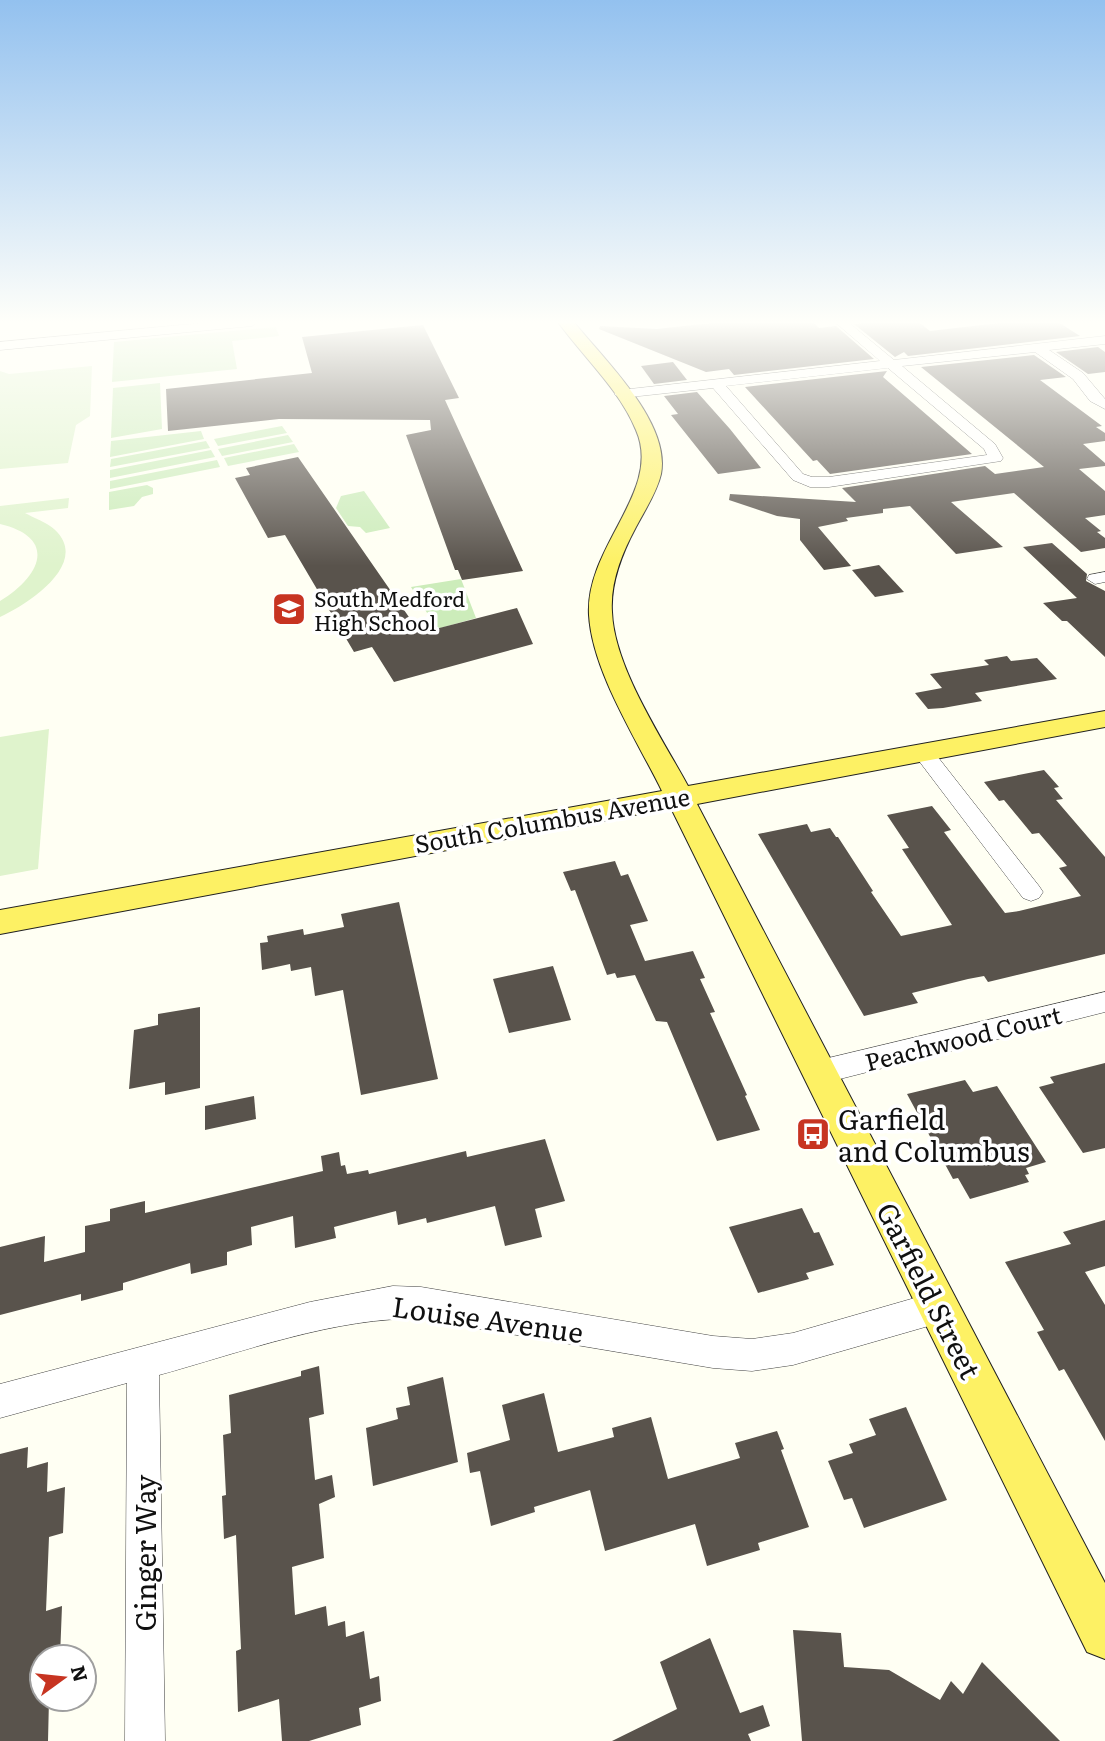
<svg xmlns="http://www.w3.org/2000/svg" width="1105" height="1741" viewBox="0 0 1105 1741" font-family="Literata,serif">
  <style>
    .green { fill: #ccecba }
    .pitch { fill: #dff3cc }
    .building { fill: #59534c }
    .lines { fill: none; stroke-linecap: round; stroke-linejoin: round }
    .minor-casing { stroke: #434343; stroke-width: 1 }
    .major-casing { stroke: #212121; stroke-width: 2 }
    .minor { fill: #fff; fill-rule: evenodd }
    .major { fill: #fdf164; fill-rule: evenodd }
    .labels { text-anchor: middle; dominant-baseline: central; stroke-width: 7; stroke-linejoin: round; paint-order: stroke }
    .far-poi-label { font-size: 21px; fill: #101010; stroke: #fff; text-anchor: start }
    .street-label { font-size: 24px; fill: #101010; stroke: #fff }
    .near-poi-label { font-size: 28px; fill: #101010; stroke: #fff; text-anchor: start }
    .near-street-label { font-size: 28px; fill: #101010; stroke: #fff }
  </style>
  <rect width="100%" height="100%" fill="#fffff3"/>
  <!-- green -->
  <g class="green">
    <polygon points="276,327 279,336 232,341 237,369 112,382 114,342"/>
    <polygon points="160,383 162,429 111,438 113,388"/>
    <polygon points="282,426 287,433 218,446 214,439"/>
    <polygon points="201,431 204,439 110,457 111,441"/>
    <polygon points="288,435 293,442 222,456 218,449"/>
    <polygon points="206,441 210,448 110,467 111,459"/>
    <polygon points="294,444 299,452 228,466 224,458"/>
    <polygon points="211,450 215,457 110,478 110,470"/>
    <polygon points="217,460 220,467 110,489 110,481"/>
    <polygon points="147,485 153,488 153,494 142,497 134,506 109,510 109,492"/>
    <polygon points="364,491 390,528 366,533 360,527 348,526 336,508 341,496"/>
    <polygon points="461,579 476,618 437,629 411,587"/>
  </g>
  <!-- pitch -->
  <g class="pitch">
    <polygon points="92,366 90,416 76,425 68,463 0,469 0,371 9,374"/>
    <path d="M69,498l-1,10 -43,5c9,5 21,9 29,16 38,34 -27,76 -54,88v-16c40,-24 59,-63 0,-77v-18z"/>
    <polygon points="49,729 38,869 0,876 0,737"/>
  </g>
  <!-- building -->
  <g class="building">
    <polygon points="720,322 813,322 819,328 836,326 874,359 734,375 729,369 706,372 599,329 600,326 657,329"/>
    <polygon points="871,322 920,323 930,331 1008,322 1058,322 1080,336 908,356 904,352 895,357 854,324"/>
    <polygon points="423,325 459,398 445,400 523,571 462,580 458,570 455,570 406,435 431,430 430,420 279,419 168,431 166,389 312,373 302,337"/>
    <polygon points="1098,347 1105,352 1105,372 1088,374 1056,352"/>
    <polygon points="1034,355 1066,377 1040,380 1102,426 1096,427 1105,433 1105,441 1083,444 1105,463 1105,466 1079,469 1105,491 1105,515 1085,518 1101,531 1097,532 1105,538 1105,548 1081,552 1014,493 951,502 1003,547 956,554 910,506 883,509 883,513 846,518 848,521 818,527 851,566 824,570 800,540 800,519 777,516 729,500 730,494 856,502 842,488 985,466 995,474 1044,467 921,367"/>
    <polygon points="673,362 687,380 654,384 641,366"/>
    <polygon points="887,371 883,377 972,454 830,474 817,460 813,461 745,387"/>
    <polygon points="697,392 730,429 761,468 718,474 671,415 678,414 664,396"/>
    <polygon points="298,457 420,633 517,608 533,644 394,682 372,647 354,652 285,535 268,538 235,478 250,475 246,468"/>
    <polygon points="1052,543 1087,574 1086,581 1105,591 1105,657 1067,621 1062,621 1043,603 1077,598 1023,547"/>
    <polygon points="879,565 904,592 875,597 852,570"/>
    <polygon points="1007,656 1011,661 1037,658 1057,679 975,693 982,701 943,708 928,709 915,693 942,688 930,674 989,665 984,660"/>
    <polygon points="1044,770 1059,787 1054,788 1063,799 1056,800 1105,857 1105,954 988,982 984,976 968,979 912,993 918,1003 864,1016 758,834 807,824 811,832 830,828 836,837 838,837 873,891 871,892 901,936 952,925 902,849 909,848 887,815 932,806 951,830 944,832 1005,913 1019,911 1081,896 1059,868 1067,866 1039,833 1032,834 1004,800 999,801 984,782"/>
    <polygon points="615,861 621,876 628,874 648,921 630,925 645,961 693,951 705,978 700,979 715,1012 710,1013 747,1095 745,1096 760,1130 717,1141 667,1022 656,1021 635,975 617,978 615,973 607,975 575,890 571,891 563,872"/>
    <polygon points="399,902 438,1079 361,1095 343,990 315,996 311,967 291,971 290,964 262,970 260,943 268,942 267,936 303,929 304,935 344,927 341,914"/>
    <polygon points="553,966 571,1020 509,1033 493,979"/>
    <polygon points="200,1007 200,1088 165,1095 165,1082 129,1089 134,1030 158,1025 158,1014"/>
    <polygon points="1105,1063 1105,1148 1083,1153 1039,1087 1054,1083 1050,1077"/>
    <polygon points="965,1080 973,1092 997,1086 1046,1162 1026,1168 1029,1174 1025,1175 1029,1182 970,1199 958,1178 953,1179 907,1094"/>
    <polygon points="254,1096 256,1119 205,1130 205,1106"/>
    <polygon points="545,1139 565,1201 535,1209 542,1237 505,1246 495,1206 427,1223 426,1218 398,1225 396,1211 334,1227 336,1238 295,1248 293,1216 251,1227 252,1245 227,1252 227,1265 191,1274 190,1263 123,1283 123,1290 81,1301 81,1294 0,1315 0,1247 45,1236 44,1262 85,1252 85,1226 110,1221 110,1209 145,1201 145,1213 323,1171 321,1156 339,1152 341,1166 345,1165 347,1174 368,1170 369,1174 466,1151 467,1157"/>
    <polygon points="802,1208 814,1233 819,1232 834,1265 806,1273 809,1279 758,1293 729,1227"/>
    <polygon points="1105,1220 1105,1266 1085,1272 1105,1305 1105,1441 1064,1369 1059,1371 1037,1332 1044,1330 1005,1262 1071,1244 1063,1232"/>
    <polygon points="319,1366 324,1414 309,1418 315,1480 332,1475 335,1497 319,1504 324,1558 292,1567 295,1615 326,1606 328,1626 345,1621 346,1637 364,1631 370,1679 379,1676 381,1701 359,1708 361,1725 309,1741 282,1741 279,1699 238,1712 236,1651 241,1649 236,1535 224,1539 222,1496 226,1495 223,1435 231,1433 229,1395 301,1376 301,1371"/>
    <polygon points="443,1377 458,1462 373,1486 366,1428 398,1419 396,1408 410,1405 407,1387"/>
    <polygon points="544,1393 558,1452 614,1437 612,1428 651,1417 668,1479 740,1458 735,1443 777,1431 784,1449 781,1450 809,1527 758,1543 760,1550 707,1566 695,1524 605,1551 590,1490 534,1507 535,1512 491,1526 480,1471 470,1473 467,1453 510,1440 502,1405"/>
    <polygon points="906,1407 947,1500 864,1528 852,1498 844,1500 828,1461 853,1453 849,1444 876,1435 869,1419"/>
    <polygon points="28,1447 27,1468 48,1462 47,1492 65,1487 63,1533 49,1537 46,1611 62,1606 60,1657 42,1657 42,1699 49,1699 48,1741 0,1741 0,1454"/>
    <polygon points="793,1630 841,1633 844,1667 889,1670 940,1700 951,1681 963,1694 982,1662 1060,1741 802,1741"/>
    <polygon points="710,1638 740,1713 763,1705 770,1726 748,1734 751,1741 612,1741 677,1709 660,1662"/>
  </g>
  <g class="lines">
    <!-- minor casing -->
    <g class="minor-casing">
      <g id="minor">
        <polygon points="214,322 258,322 252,326 0,350 0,342"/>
        <path d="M835,322h13l46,38 211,-24v8l-56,6 34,23 22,26v10l-15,-8 -17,-22 -38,-27 -133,14 93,78 8,14 -2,3 -172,26h-19l-17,-7 -80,-92 -92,10 -7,-4 7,-4 259,-29zM888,368l96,81 3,6 -158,22h-17l-9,-3 -77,-88z"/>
        <polygon points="1105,572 1105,582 1095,584 1087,579 1089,575"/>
        <polygon points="923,745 930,747 1039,886 1043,892 1039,898 1031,901 1023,898 916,757 913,752 916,747"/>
        <polygon points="1105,992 1105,1012 820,1084 811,1080 807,1072 811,1064 820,1060"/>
        <path d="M393,1286l28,1 292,49 39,3 41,-6 146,-42 11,5 5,11 -5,11 -11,5 -146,42 -41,6 -39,-3 -292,-49c-82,-3 -182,34 -262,56l6,366h-40l2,-358 -127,35v-34l310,-82z"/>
      </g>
    </g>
    <!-- major casing -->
    <g class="major-casing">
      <path id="major" d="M558,322h16c30,38 97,100 87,152 -4,18 -16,36 -25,53 -14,26 -26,55 -24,85 2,55 50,126 76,174l417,-75v16l-408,77 408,779v76l-18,-7 -416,-844 -671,126v-24l662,-119c-25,-51 -70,-120 -73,-176 -4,-69 74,-124 47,-185 -17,-41 -52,-72 -78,-108z"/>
    </g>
    <!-- minor -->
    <use href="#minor" class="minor"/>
    <!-- major -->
    <use href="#major" class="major"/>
  </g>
  <!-- sky -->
  <linearGradient id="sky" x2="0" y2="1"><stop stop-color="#93c1ef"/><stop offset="0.57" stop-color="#fffffa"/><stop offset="1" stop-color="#fffffa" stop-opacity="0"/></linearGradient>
  <rect width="1105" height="566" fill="url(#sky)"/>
  <!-- icons -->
  <defs>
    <g id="school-square" transform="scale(1.75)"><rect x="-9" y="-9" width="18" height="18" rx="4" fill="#c73421" stroke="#fff"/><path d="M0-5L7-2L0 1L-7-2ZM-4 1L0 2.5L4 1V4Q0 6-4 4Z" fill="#fff"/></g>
    <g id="bus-square" transform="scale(1.75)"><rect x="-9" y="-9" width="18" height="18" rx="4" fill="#c73421" stroke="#fff"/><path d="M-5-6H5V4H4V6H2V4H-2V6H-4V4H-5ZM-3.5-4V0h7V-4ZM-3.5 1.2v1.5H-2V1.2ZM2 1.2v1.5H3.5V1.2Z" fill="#fff"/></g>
  </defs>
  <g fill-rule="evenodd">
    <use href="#school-square" x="289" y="609"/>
    <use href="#bus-square" x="813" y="1134"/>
  </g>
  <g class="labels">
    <!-- far-poi labels -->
    <g class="far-poi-label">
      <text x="314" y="597">South Medford<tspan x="314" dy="24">High School</tspan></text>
    </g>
    <!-- street labels -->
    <g class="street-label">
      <text transform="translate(552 819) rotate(-10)">South Columbus Avenue</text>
      <text transform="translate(963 1037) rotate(-14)">Peachwood Court</text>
    </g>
    <!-- near-poi labels -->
    <g class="near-poi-label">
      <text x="838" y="1118">Garfield<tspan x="838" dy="32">and Columbus</tspan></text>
    </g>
    <!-- near-street labels -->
    <g class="near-street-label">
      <text transform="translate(930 1290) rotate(63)">Garfield Street</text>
      <text transform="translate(488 1318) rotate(8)">Louise Avenue</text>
      <text transform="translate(144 1553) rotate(-90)">Ginger Way</text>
    </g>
  </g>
  <!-- north arrow -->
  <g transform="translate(63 1678) rotate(75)"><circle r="33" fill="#ffffff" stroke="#9f9f9f" stroke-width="2"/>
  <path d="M0-5L12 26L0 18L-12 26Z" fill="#c73421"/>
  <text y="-10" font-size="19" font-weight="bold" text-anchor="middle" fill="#101010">N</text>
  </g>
</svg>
